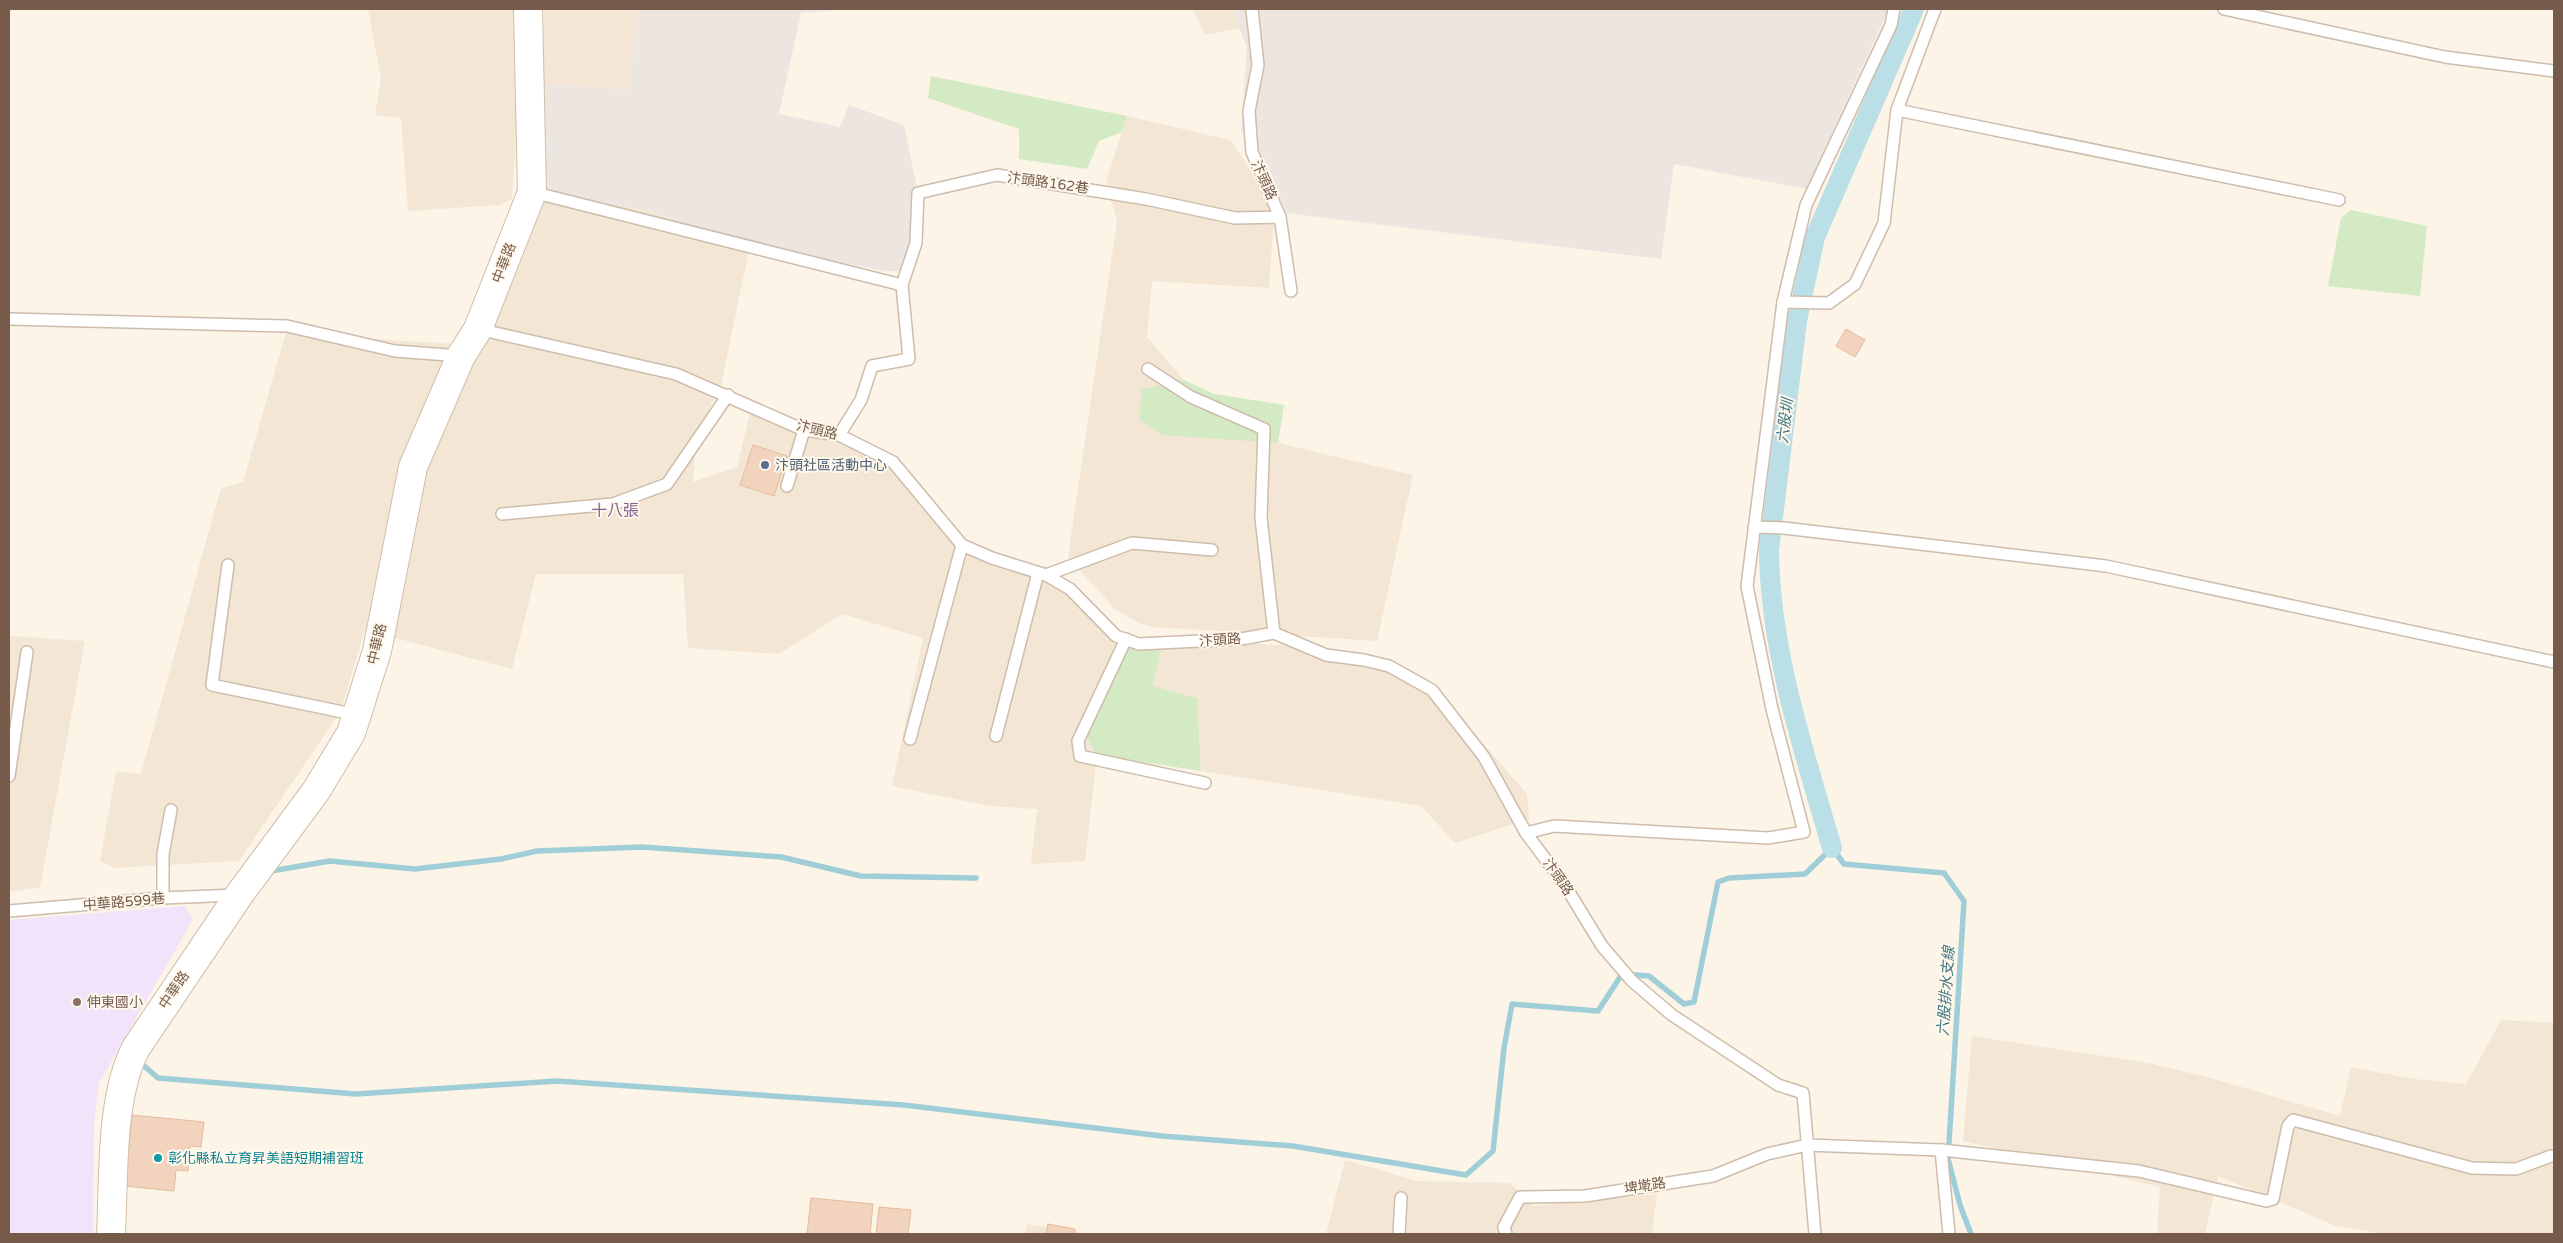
<svg xmlns="http://www.w3.org/2000/svg" width="2563" height="1243" viewBox="0 0 2563 1243" font-family="'Varela Round','Noto Sans TC',sans-serif">
  <style>
    .residential { fill: #f4e6d4 }
    .industrial { fill: #ede6e0 }
    .education { fill: #f1e3f9 }
    .green { fill: #d3eac4 }
    .lines { fill: none; stroke-linecap: round; stroke-linejoin: round }
    .stream { stroke: #a0ced8; stroke-width: 5.5 }
    .canal { stroke: #badfe6; stroke-width: 20 }
    .building { fill: #f2d4be; stroke: #e5bb9e }
    .lane-casing { stroke: #cebcac; stroke-width: 14 }
    .secondary-casing { stroke: #d1bda9; stroke-width: 30 }
    .lane { stroke: #fff; stroke-width: 11 }
    .secondary { stroke: #fff; stroke-width: 28 }
    .service-dot { fill: #5c6f8a; stroke: #fff8ec; stroke-width: 2 }
    .education-dot { fill: #8d6e63; stroke: #fff8ec; stroke-width: 2 }
    .culture-dot { fill: #0f9aa8; stroke: #fff8ec; stroke-width: 2 }
    .labels { text-anchor: middle; dominant-baseline: central; stroke-width: 4; stroke-linejoin: round; paint-order: stroke }
    .street-label { font-size: 14px; fill: #765b4a; stroke: #fff8ec }
    .service-label { font-size: 14px; fill: #4e5e75; stroke: #fff8ec; text-anchor: start }
    .education-label { font-size: 14px; fill: #785e54; stroke: #fff8ec; text-anchor: start }
    .culture-label { font-size: 14px; fill: #0d838f; stroke: #fff8ec; text-anchor: start }
    .water-label { font-size: 15px; font-style: italic; fill: #417683; stroke: #fff8ec }
    .quarter-label { font-size: 16px; fill: #846292; stroke: #fff8ec }
  </style>
  <rect width="100%" height="100%" fill="#fcf4e6"/>
  <!-- residential -->
  <g class="residential">
    <polygon points="368,9 529,9 519,88 512,199 500,205 408,211 401,118 375,115 381,78"/>
    <polygon points="544,9 637,9 630,90 541,83"/>
    <polygon points="1193,9 1235,9 1239,28 1205,35"/>
    <polygon points="1127,116 1230,140 1248,166 1274,216 1269,288 1152,281 1147,337 1184,380 1142,389 1237,439 1278,443 1413,475 1377,641 1153,627 1139,623 1115,609 1068,557 1117,221 1106,182"/>
    <polygon points="544,192 649,211 750,245 721,386 696,436 693,482 737,467 752,405 892,456 958,540 1071,588 1120,635 1097,755 1085,861 1031,864 1037,809 989,806 892,786 923,638 842,614 779,654 688,648 683,574 536,574 512,669 365,630 340,712 239,861 114,868 100,861 116,771 141,774 221,488 243,482 288,325 372,339 456,344"/>
    <polygon points="9,636 85,641 40,887 9,892"/>
    <polygon points="1164,639 1317,647 1431,684 1527,794 1529,819 1455,843 1421,806 1201,771 1197,698 1151,687"/>
    <polygon points="2501,1020 2554,1023 2554,1234 2383,1234 2336,1226 2218,1176 2205,1234 2157,1234 2160,1187 1963,1141 1972,1036 2149,1063 2211,1078 2340,1116 2351,1067 2414,1079 2466,1084"/>
    <polygon points="1345,1160 1417,1181 1510,1183 1533,1206 1657,1194 1652,1234 1326,1234"/>
    <polygon points="1027,1224 1089,1234 1025,1234"/>
  </g>
  <!-- industrial -->
  <g class="industrial">
    <polygon points="637,9 850,9 801,13 779,114 840,127 849,105 904,125 919,197 911,248 900,271 885,271 750,245 649,211 544,192 541,83 630,90"/>
    <polygon points="1235,9 1889,9 1806,189 1674,164 1661,259 1286,213 1268,165 1241,132 1247,47 1239,28"/>
  </g>
  <!-- education -->
  <polygon class="education" points="184,906 193,919 99,1083 94,1123 93,1234 9,1234 9,920"/>
  <!-- green -->
  <g class="green">
    <polygon points="931,76 1127,116 1122,132 1099,141 1087,169 1019,159 1019,129 928,98"/>
    <polygon points="2351,210 2427,226 2420,296 2328,286 2341,218"/>
    <polygon points="1184,380 1214,394 1284,405 1278,443 1162,435 1139,419 1142,389"/>
    <polygon points="1120,635 1164,639 1152,686 1197,698 1201,771 1097,755 1083,730"/>
  </g>
  <g class="lines">
    <!-- stream -->
    <g class="stream">
      <polyline points="271,871 330,861 415,869 501,859 537,851 642,847 781,857 861,876 976,878"/>
      <polyline points="143,1065 158,1078 356,1094 557,1081 904,1105 1162,1136 1293,1146 1466,1175 1493,1151 1504,1048 1512,1004 1598,1011 1622,974 1649,976 1684,1004 1694,1002 1718,882 1729,878 1805,874 1832,848 1844,864 1944,873 1964,901 1948,1159 1960,1205 1971,1234"/>
    </g>
    <!-- canal -->
    <path class="canal" d="M1832,848c-28,-97 -62,-196 -63,-298l28,-229 18,-84 99,-228"/>
  </g>
  <!-- building -->
  <g class="building">
    <polygon points="1846,329 1865,340 1855,357 1836,346"/>
    <polygon points="753,445 787,456 774,496 740,485"/>
    <polygon points="132,1115 204,1122 201,1147 190,1146 188,1171 176,1170 174,1191 125,1186"/>
    <polygon points="811,1198 873,1204 870,1234 807,1234"/>
    <polygon points="879,1207 911,1210 908,1234 876,1234"/>
    <polygon points="1048,1224 1075,1229 1075,1234 1046,1234"/>
  </g>
  <g class="lines">
    <!-- lane casing -->
    <g class="lane-casing">
      <g id="lane">
        <polyline points="1252,9 1258,65 1249,111 1252,152 1280,217 1291,291"/>
        <polyline points="2224,9 2445,57 2554,71"/>
        <polyline points="1897,110 2339,200"/>
        <polyline points="532,192 902,285"/>
        <polyline points="1783,302 1829,303 1855,284 1884,223 1897,110 1935,9"/>
        <polyline points="9,319 287,326 395,351 461,356"/>
        <polyline points="478,329 676,374 804,430 839,435 893,462 962,545 992,558 1046,575 1070,589 1116,636 1139,644 1241,639 1274,633 1326,655 1364,660 1389,666 1432,690 1484,757 1526,833 1566,887 1602,946 1632,981 1672,1015 1778,1085 1803,1093 1815,1234"/>
        <polyline points="1148,369 1191,397 1264,429 1261,518 1274,633"/>
        <polyline points="839,435 861,400 872,366 909,359 902,285 916,243 918,193 997,175 1146,199 1235,218 1280,217"/>
        <polyline points="787,486 804,430"/>
        <polyline points="502,514 613,504 667,484 728,395"/>
        <polyline points="1754,527 1784,528 2106,566 2554,662"/>
        <polyline points="228,565 212,685 357,715"/>
        <polyline points="1046,575 1132,543 1212,550"/>
        <polyline points="1126,639 1078,741 1080,756 1205,783"/>
        <polyline points="996,736 1038,573"/>
        <polyline points="910,739 962,545"/>
        <polyline points="9,776 27,652"/>
        <polyline points="1526,833 1554,826 1768,838 1804,832 1772,709 1747,586 1783,302 1806,205 1891,25 1894,9"/>
        <polyline points="163,898 163,854 171,810"/>
        <polyline points="9,911 163,898 236,895"/>
        <polyline points="1941,1150 2139,1171 2266,1201 2273,1199 2288,1126 2293,1120 2472,1168 2516,1169 2551,1156"/>
        <polyline points="1399,1234 1401,1198"/>
        <polyline points="1506,1234 1504,1227 1520,1197 1585,1196 1713,1176 1767,1154 1807,1145 1941,1150 1949,1234"/>
      </g>
    </g>
    <!-- secondary casing -->
    <g class="secondary-casing">
      <path id="secondary" d="M111,1234c3,-56 -1,-137 25,-186l103,-153 77,-104 35,-58 26,-82 36,-184 48,-111 17,-27 54,-137 -4,-183"/>
    </g>
    <!-- lane -->
    <use href="#lane" class="lane"/>
    <!-- secondary -->
    <use href="#secondary" class="secondary"/>
  </g>
  <!-- markers -->
  <circle class="service-dot" cx="765" cy="465" r="5"/>
  <circle class="education-dot" cx="77" cy="1002" r="5"/>
  <circle class="culture-dot" cx="158" cy="1158" r="5"/>
  <g class="labels">
    <!-- street labels -->
    <g class="street-label">
      <text transform="translate(1264 180) rotate(66)">汴頭路</text>
      <text transform="translate(1048 183) rotate(8)">汴頭路162巷</text>
      <text transform="translate(504 263) rotate(-69)">中華路</text>
      <text transform="translate(817 430) rotate(14)">汴頭路</text>
      <text transform="translate(1220 640) rotate(-4)">汴頭路</text>
      <text transform="translate(377 644) rotate(-77)">中華路</text>
      <text transform="translate(1558 877) rotate(55)">汴頭路</text>
      <text transform="translate(124 902) rotate(-5)">中華路599巷</text>
      <text transform="translate(174 990) rotate(-56)">中華路</text>
      <text transform="translate(1645 1186) rotate(-9)">埤墘路</text>
    </g>
    <!-- service labels -->
    <g class="service-label">
      <text x="775" y="465">汴頭社區活動中心</text>
    </g>
    <!-- education labels -->
    <g class="education-label">
      <text x="87" y="1002">伸東國小</text>
    </g>
    <!-- culture labels -->
    <g class="culture-label">
      <text x="168" y="1158">彰化縣私立育昇美語短期補習班</text>
    </g>
    <!-- water labels -->
    <g class="water-label">
      <text transform="translate(1785 421) rotate(-83)">六股圳</text>
      <text transform="translate(1946 991) rotate(-86)">六股排水支線</text>
    </g>
    <!-- quarter labels -->
    <g class="quarter-label">
      <text x="615" y="511">十八張</text>
    </g>
  </g>
  <!-- border -->
  <rect width="2563" height="1243" fill="none" stroke="#765b4a" stroke-width="20"/>
</svg>
